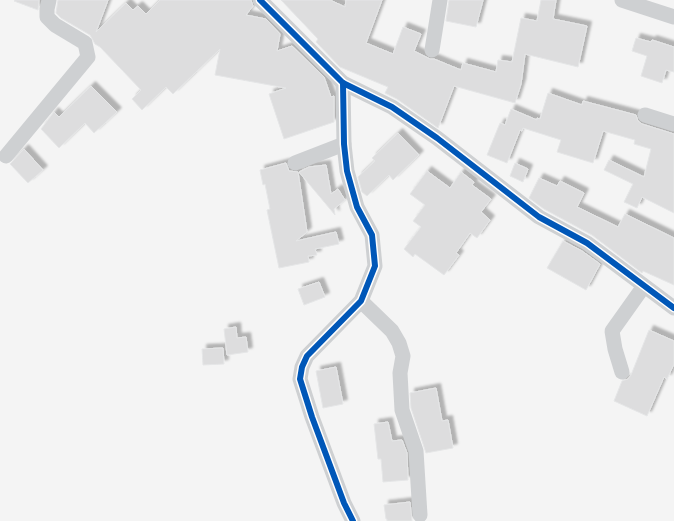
<svg xmlns="http://www.w3.org/2000/svg" width="674" height="521" viewBox="0 0 674 521" font-family="Quicksand,sans-serif">
  <style>
    .building { fill: #ddddde; stroke: #e5e6e7; filter: url(#shadow) }
    .lines { fill: none; stroke-linecap: round; stroke-linejoin: round }
    .minor { stroke: #ced0d2; stroke-width: 15 }
    .cycleway-casing { stroke: #fff; stroke-width: 9 }
    .cycleway { stroke: #0057b8; stroke-width: 6 }
  </style>
  <defs>
    <filter id="shadow"><feDropShadow dx="4.5" dy="-4.5" stdDeviation="1" flood-color="#0004"/></filter>
  </defs>
  <rect width="100%" height="100%" fill="#f4f4f4"/>
  <!-- building -->
  <g class="building">
    <polygon points="15,0 39,0 38,10 14,1"/>
    <polygon points="58,0 108,0 96,32 126,3 133,10 138,6 146,14 160,0 251,0 253,6 246,15 266,19 280,34 277,51 292,46 324,77 331,97 334,96 334,122 284,139 269,94 286,88 215,75 220,49 173,94 166,87 142,110 132,99 141,90 100,47 95,44 90,35 61,18 56,13"/>
    <polygon points="281,0 330,0 345,7 346,0 382,0 366,43 393,54 403,27 421,34 414,51 430,59 434,59 461,70 463,63 496,72 498,60 512,62 521,18 537,21 541,0 556,0 553,19 587,26 578,67 525,54 521,84 515,103 454,86 438,128 397,99 385,93 388,87 340,67 316,42 318,39"/>
    <polygon points="449,0 483,0 476,27 446,21"/>
    <polygon points="636,38 651,42 652,40 674,47 674,72 666,70 662,83 641,76 647,56 632,51"/>
    <polygon points="91,86 117,112 94,133 85,123 59,148 41,129 54,112 59,117"/>
    <polygon points="548,93 582,105 583,101 636,115 638,121 642,124 674,134 674,213 642,197 637,208 624,202 633,184 604,170 609,160 644,177 651,149 634,144 635,140 603,131 593,163 557,152 561,140 523,128 522,131 520,130 507,163 487,155 500,123 505,125 511,109 537,120 537,118 540,119"/>
    <polygon points="398,133 419,155 393,180 389,175 367,196 362,192 358,177 375,161 372,158"/>
    <polygon points="24,149 43,170 28,183 10,164"/>
    <polygon points="286,163 289,171 298,172 307,232 296,241 336,232 339,244 315,249 317,255 308,256 309,262 279,268 267,210 270,209 265,184 263,185 260,170"/>
    <polygon points="515,163 528,169 523,182 510,176"/>
    <polygon points="326,165 331,194 338,189 345,200 334,209 335,215 299,172 309,167"/>
    <polygon points="427,171 450,188 461,172 474,182 472,185 491,199 481,212 490,220 477,238 470,233 456,253 459,255 444,275 415,254 413,257 404,249 421,227 413,221 425,205 410,194"/>
    <polygon points="539,178 557,186 560,181 584,193 577,207 618,227 625,214 674,238 674,285 643,271 642,273 592,235 544,209 529,198"/>
    <polygon points="563,241 582,251 600,264 586,290 547,268"/>
    <polygon points="319,282 325,297 304,305 298,289"/>
    <polygon points="236,327 237,338 246,337 248,352 227,355 224,329"/>
    <polygon points="649,330 674,341 674,364 667,379 664,377 647,416 614,401 622,381 628,379 631,375"/>
    <polygon points="223,348 224,364 203,365 202,349"/>
    <polygon points="336,367 343,404 323,408 316,371"/>
    <polygon points="436,388 442,421 448,420 453,448 426,453 411,408 410,393"/>
    <polygon points="388,422 392,441 402,440 407,453 408,480 383,482 381,459 378,459 374,424"/>
    <polygon points="410,502 412,521 387,521 387,519 386,519 384,505"/>
  </g>
  <g class="lines">
    <!-- minor -->
    <g class="minor">
      <polyline points="260,0 343,83 392,107 437,138 539,217 587,243 674,308"/>
      <polyline points="622,0 674,17"/>
      <polyline points="432,50 440,0"/>
      <polyline points="343,83 344,144 347,171 357,207 372,235 375,266 361,301 307,356 302,367 300,379 312,417 344,503 353,521"/>
      <polyline points="645,115 674,124"/>
      <polyline points="6,156 88,57 85,43 55,25 47,17 47,9 49,0"/>
      <polyline points="295,163 344,144"/>
      <polyline points="361,301 392,331 399,343 403,356 400,373 402,410 416,451 420,515"/>
      <polyline points="622,372 615,349 612,331 644,286"/>
    </g>
    <!-- cycleway casing -->
    <g class="cycleway-casing">
      <g id="cycleway">
        <polyline points="260,0 343,83 392,107 437,138 539,217 587,243 674,308"/>
        <polyline points="343,83 344,144 347,171 357,207 372,235 375,266 361,301 307,356 302,367 300,379 312,417 344,503 353,521"/>
      </g>
    </g>
    <!-- cycleway -->
    <use href="#cycleway" class="cycleway"/>
  </g>
</svg>
